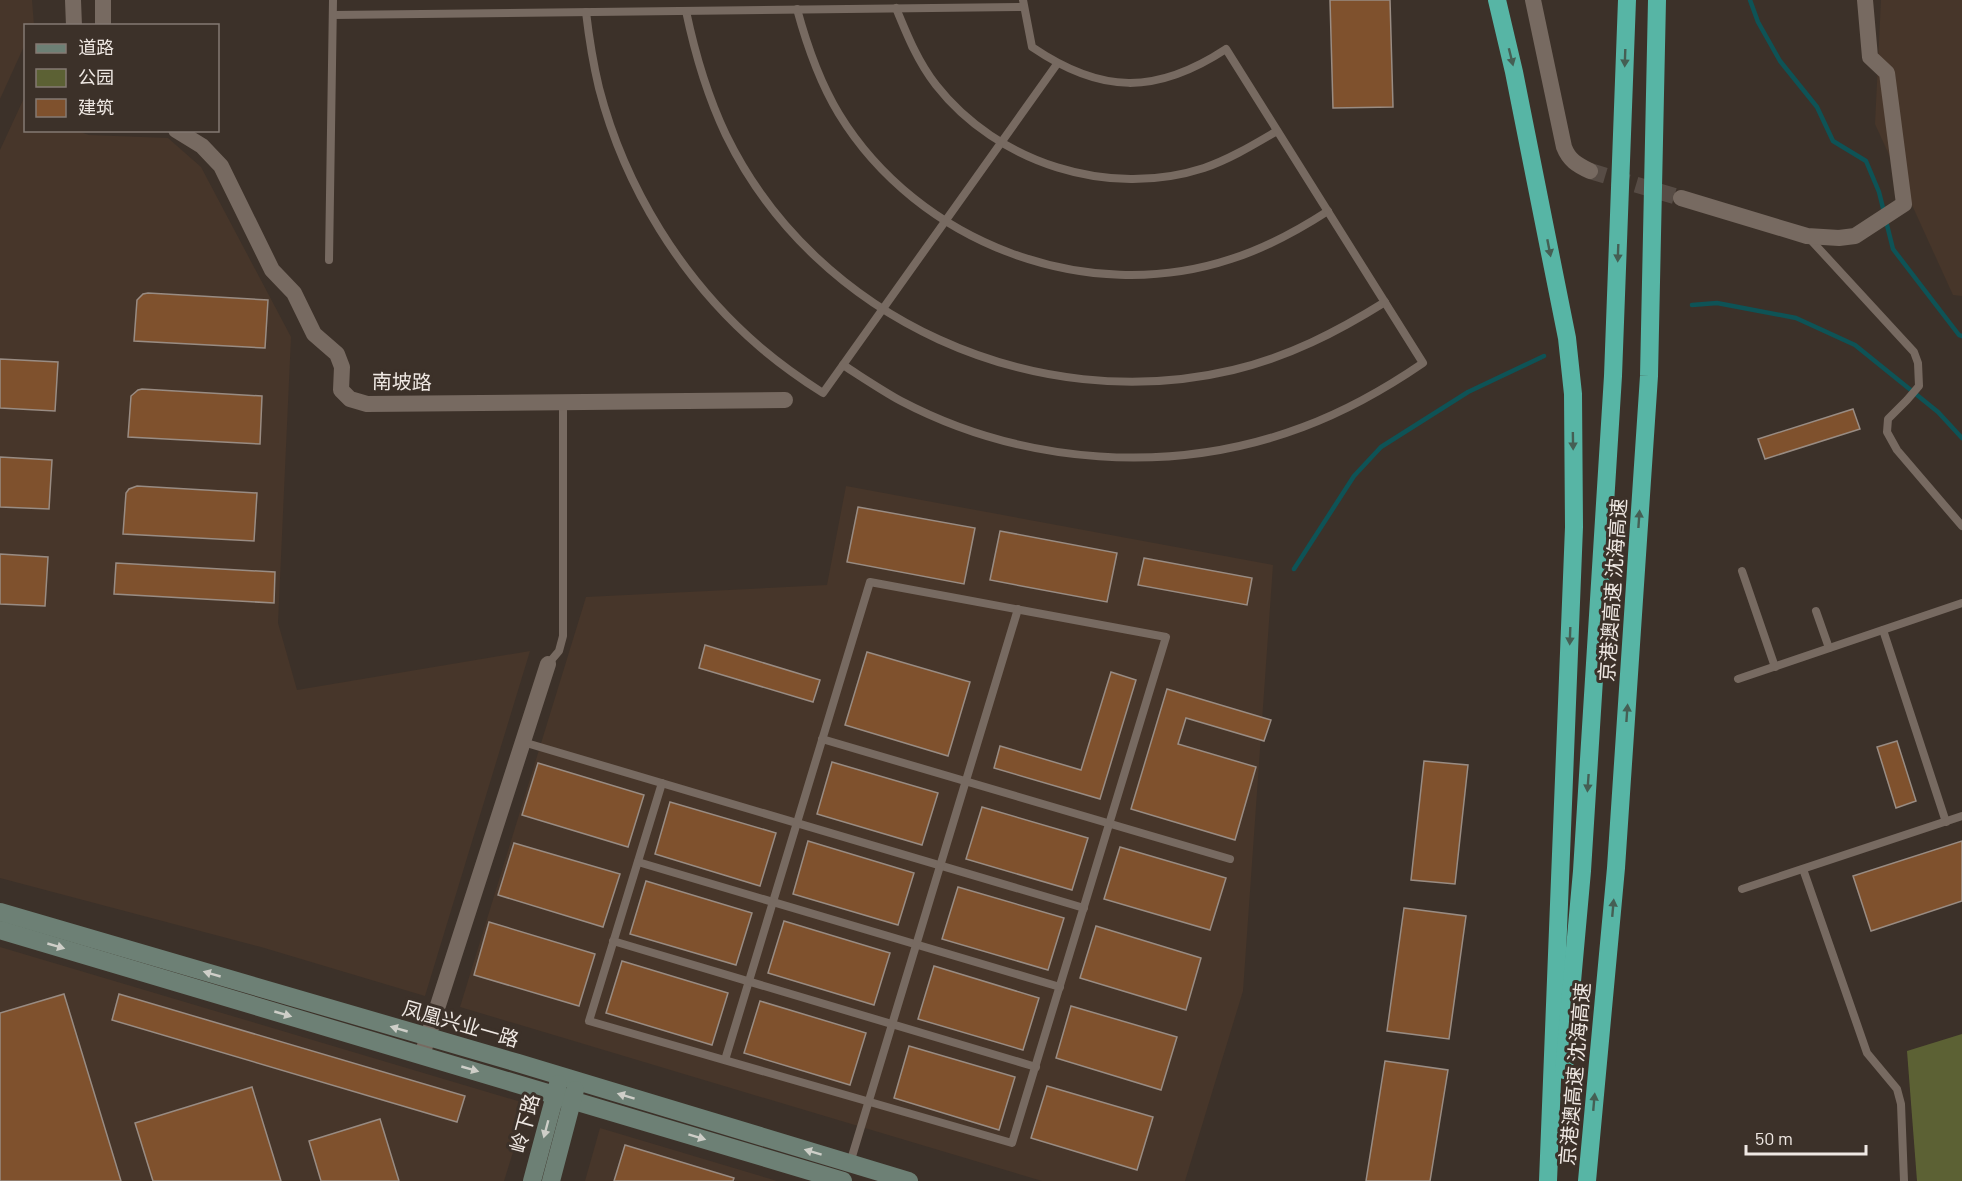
<svg xmlns="http://www.w3.org/2000/svg" width="1962" height="1181" viewBox="0 0 1962 1181" font-family="Barlow,'Noto Sans SC',sans-serif">
  <style>
    .built { fill: #47362a }
    .green { fill: #5c6134 }
    .lines { fill: none; stroke-linecap: round; stroke-linejoin: round }
    .stream { stroke: #0e5356; stroke-width: 4.5 }
    .building { fill: #7f512d; stroke: #998c83; stroke-width: 1.5 }
    .street-tunnel { stroke: #574c45; stroke-width: 16; stroke-dasharray: 16 8; stroke-linecap: butt }
    .lane { stroke: #776a61; stroke-width: 8 }
    .street { stroke: #776a61; stroke-width: 16 }
    .secondary { stroke: #6d8075; stroke-width: 18 }
    .highway { stroke: #57b5a5; stroke-width: 18 }
    .oneway { fill: #455f54 }
    .oneway2 { fill: #cecec8 }
    .labels { text-anchor: middle; dominant-baseline: central; stroke-width: 6; stroke-linejoin: round; paint-order: stroke }
    .street-label { font-size: 20px; fill: #efe8e3; stroke: #3c3129 }
  </style>
  <rect width="100%" height="100%" fill="#3c3129"/>
  <!-- built -->
  <g class="built">
    <polygon points="0,0 32,0 34,25 26,26 25,44 0,99"/>
    <polygon points="1881,0 1962,0 1962,296 1953,295 1875,124"/>
    <polygon points="25,96 26,130 77,131 89,135 168,138 201,167 291,337 278,623 297,690 530,651 425,996 261,947 0,878 0,150"/>
    <polygon points="846,486 1273,565 1243,991 1185,1181 1042,1181 460,1007 586,597 827,585"/>
    <polygon points="0,947 528,1104 504,1181 0,1181"/>
    <polygon points="600,1128 777,1181 585,1181"/>
  </g>
  <!-- green -->
  <polygon class="green" points="1962,1034 1962,1181 1917,1181 1907,1051"/>
  <g class="lines">
    <!-- stream -->
    <g class="stream">
      <polyline points="1750,0 1758,22 1780,61 1817,107 1833,141 1866,161 1879,192 1884,212"/>
      <polyline points="1886,221 1893,249 1959,335 1962,336"/>
      <polyline points="1692,305 1717,303 1796,318 1855,345 1938,412 1962,438"/>
      <polyline points="1294,569 1354,476 1381,447 1468,392 1544,356"/>
    </g>
  </g>
  <!-- building -->
  <g class="building">
    <polygon points="1330,0 1390,0 1393,107 1333,108"/>
    <polygon points="148,293 268,300 265,348 134,341 137,300 143,294"/>
    <polygon points="0,359 58,362 55,411 0,408"/>
    <polygon points="142,389 262,396 260,444 128,437 131,396 138,390"/>
    <polygon points="1853,409 1860,429 1765,459 1758,439"/>
    <polygon points="0,457 52,460 49,509 0,507"/>
    <polygon points="137,486 257,493 254,541 123,534 126,493 129,489"/>
    <polygon points="858,507 975,528 964,584 847,562"/>
    <polygon points="1000,531 1117,553 1107,602 990,580"/>
    <polygon points="0,554 48,557 45,606 0,604"/>
    <polygon points="1144,558 1252,578 1247,605 1138,585"/>
    <polygon points="116,563 275,572 274,603 114,594"/>
    <polygon points="705,645 820,680 813,702 699,668"/>
    <polygon points="867,652 970,682 948,756 845,725"/>
    <polygon points="1111,672 1136,680 1100,799 994,768 1000,746 1081,770"/>
    <polygon points="1167,689 1271,720 1264,741 1186,718 1178,744 1256,767 1235,840 1131,809"/>
    <polygon points="1897,741 1916,801 1896,808 1877,747"/>
    <polygon points="1424,761 1468,765 1455,884 1411,880"/>
    <polygon points="832,762 938,793 922,845 817,814"/>
    <polygon points="538,763 644,795 628,847 522,815"/>
    <polygon points="670,802 776,833 760,886 655,854"/>
    <polygon points="982,807 1088,838 1072,890 966,859"/>
    <polygon points="808,841 914,873 898,925 793,894"/>
    <polygon points="1962,841 1962,901 1871,931 1853,876"/>
    <polygon points="514,843 620,874 603,927 498,895"/>
    <polygon points="1120,847 1226,878 1210,930 1104,899"/>
    <polygon points="646,881 752,913 736,965 630,934"/>
    <polygon points="958,887 1064,918 1048,970 942,939"/>
    <polygon points="1404,908 1466,916 1449,1039 1387,1031"/>
    <polygon points="784,921 890,953 874,1005 768,973"/>
    <polygon points="489,922 595,954 579,1006 474,975"/>
    <polygon points="1096,926 1201,958 1186,1010 1080,978"/>
    <polygon points="622,961 728,993 712,1045 606,1013"/>
    <polygon points="934,966 1039,998 1023,1050 918,1019"/>
    <polygon points="64,994 121,1181 0,1181 0,1013"/>
    <polygon points="119,994 465,1096 457,1122 112,1020"/>
    <polygon points="760,1001 866,1033 850,1085 744,1053"/>
    <polygon points="1071,1006 1177,1037 1161,1090 1056,1058"/>
    <polygon points="909,1046 1015,1077 999,1130 894,1098"/>
    <polygon points="1385,1061 1448,1070 1430,1181 1366,1181"/>
    <polygon points="1047,1086 1153,1117 1137,1170 1031,1138"/>
    <polygon points="252,1087 281,1181 153,1181 135,1123"/>
    <polygon points="380,1119 399,1181 321,1181 309,1141"/>
    <polygon points="625,1145 734,1178 733,1181 614,1181"/>
  </g>
  <g class="lines">
    <!-- street-tunnel -->
    <polyline class="street-tunnel" points="1590,171 1681,198"/>
    <!-- lane -->
    <g class="lane">
      <path d="M896,8c11,27 22,54 40,77 61,78 173,114 268,83 26,-9 49,-23 73,-37"/>
      <path d="M797,9c10,37 22,72 42,105 79,129 247,193 392,145 35,-11 66,-28 97,-48"/>
      <path d="M686,11c9,43 21,84 40,124 90,185 309,282 507,235 55,-13 104,-38 152,-68"/>
      <path d="M586,12c3,26 7,51 13,76 26,100 83,192 161,259 20,17 41,32 63,46l234,-329"/>
      <polyline points="333,15 1023,7"/>
      <polyline points="1809,238 1914,352 1918,363 1919,386 1907,400 1888,419 1887,432 1897,450 1962,526"/>
      <polyline points="329,260 333,0"/>
      <path d="M843,365c19,12 38,25 58,36 122,64 272,75 402,26 43,-16 82,-38 120,-64l-197,-314c-70,46 -125,45 -194,-2l-9,-47"/>
      <polyline points="1742,571 1775,667"/>
      <polyline points="1816,611 1829,648"/>
      <polyline points="1883,630 1946,822"/>
      <polyline points="548,664 559,651 563,636 563,402"/>
      <polyline points="1738,679 1962,603"/>
      <polyline points="822,739 1230,859"/>
      <polyline points="523,742 1084,908"/>
      <polyline points="662,783 589,1021 1012,1143 1166,637 870,582 725,1060"/>
      <polyline points="638,862 1060,987"/>
      <polyline points="1803,869 1867,1053 1897,1089 1901,1104 1904,1181"/>
      <polyline points="1742,889 1962,816"/>
      <polyline points="613,941 1036,1067"/>
      <polyline points="850,1163 1018,609"/>
    </g>
    <!-- street -->
    <g class="street">
      <polyline points="73,0 74,26"/>
      <path d="M1533,0l31,147c5,13 13,18 26,24"/>
      <polyline points="103,26 103,0"/>
      <polyline points="176,130 202,146 221,166 272,270 294,293 314,334 337,354 342,367 341,390 350,399 367,404 785,400"/>
      <polyline points="1681,198 1807,236 1839,238 1855,236 1904,204 1887,73 1870,57 1865,0"/>
      <polyline points="422,1055 548,664"/>
    </g>
    <!-- secondary -->
    <g class="secondary">
      <polyline points="0,912 518,1063 909,1181"/>
      <polyline points="0,930 843,1181"/>
      <polyline points="532,1181 558,1084"/>
      <polyline points="551,1181 575,1090"/>
    </g>
    <!-- highway -->
    <g class="highway">
      <polyline points="1497,0 1514,72 1548,243 1567,338 1573,394 1574,527 1548,1181"/>
      <polyline points="1564,1070 1582,871 1613,376 1627,0"/>
      <polyline points="1587,1181 1616,868 1649,376 1657,0"/>
    </g>
  </g>
  <!-- one-way arrows -->
  <defs><path id="oneway-solid" d="M-6-.8H1V-3.2L6.5 0L1 3.2V.8H-6Z" transform="scale(1.5)"/></defs>
  <g class="oneway">
    <use href="#oneway-solid" transform="translate(1511 57) rotate(76)"/>
    <use href="#oneway-solid" transform="translate(1625 58) rotate(92)"/>
    <use href="#oneway-solid" transform="translate(1549 248) rotate(79)"/>
    <use href="#oneway-solid" transform="translate(1618 253) rotate(92)"/>
    <use href="#oneway-solid" transform="translate(1573 441) rotate(89)"/>
    <use href="#oneway-solid" transform="translate(1639 519) rotate(-86)"/>
    <use href="#oneway-solid" transform="translate(1570 636) rotate(92)"/>
    <use href="#oneway-solid" transform="translate(1627 713) rotate(-86)"/>
    <use href="#oneway-solid" transform="translate(1588 783) rotate(94)"/>
    <use href="#oneway-solid" transform="translate(1613 908) rotate(-85)"/>
    <use href="#oneway-solid" transform="translate(1594 1102) rotate(-85)"/>
  </g>
  <g class="oneway2">
    <use href="#oneway-solid" transform="translate(56 946) rotate(16)"/>
    <use href="#oneway-solid" transform="translate(212 974) rotate(-164)"/>
    <use href="#oneway-solid" transform="translate(283 1014) rotate(16)"/>
    <use href="#oneway-solid" transform="translate(399 1029) rotate(-164)"/>
    <use href="#oneway-solid" transform="translate(470 1069) rotate(16)"/>
    <use href="#oneway-solid" transform="translate(626 1096) rotate(-163)"/>
    <use href="#oneway-solid" transform="translate(546 1129) rotate(105)"/>
    <use href="#oneway-solid" transform="translate(697 1137) rotate(17)"/>
    <use href="#oneway-solid" transform="translate(813 1152) rotate(-163)"/>
  </g>
  <g class="labels">
    <!-- street labels -->
    <g class="street-label">
      <text transform="translate(402 381) rotate(1)">南坡路</text>
      <text transform="translate(1612 590) rotate(-86)">京港澳高速 沈海高速</text>
      <text transform="translate(461 1023) rotate(16)">凤凰兴业一路</text>
      <text transform="translate(1574 1074) rotate(-85)">京港澳高速 沈海高速</text>
      <text transform="translate(524 1123) rotate(-75)">岭下路</text>
    </g>
  </g>
  <!-- legend -->
  <rect x="24" y="24" width="195" height="108" fill="#3c3129" stroke="#847a73" stroke-width="1.5"/>
  <rect x="36" y="44" width="30" height="9" fill="#6d8075" stroke="#847a73" stroke-width="1.5"/>
  <text x="78" y="54" font-size="18" fill="#efe8e3">道路</text>
  <rect x="36" y="69" width="30" height="18" fill="#5c6134" stroke="#847a73" stroke-width="1.5"/>
  <text x="78" y="84" font-size="18" fill="#efe8e3">公园</text>
  <rect x="36" y="99" width="30" height="18" fill="#7f512d" stroke="#847a73" stroke-width="1.5"/>
  <text x="78" y="114" font-size="18" fill="#efe8e3">建筑</text>
  <!-- scale -->
  <path d="M1746 1145v9h120v-9" fill="none" stroke="#efe8e3" stroke-width="3"/>
  <text x="1755" y="1145" font-size="18" fill="#efe8e3" stroke="#3c3129" stroke-width="4.5" paint-order="stroke">50 m</text>
</svg>
